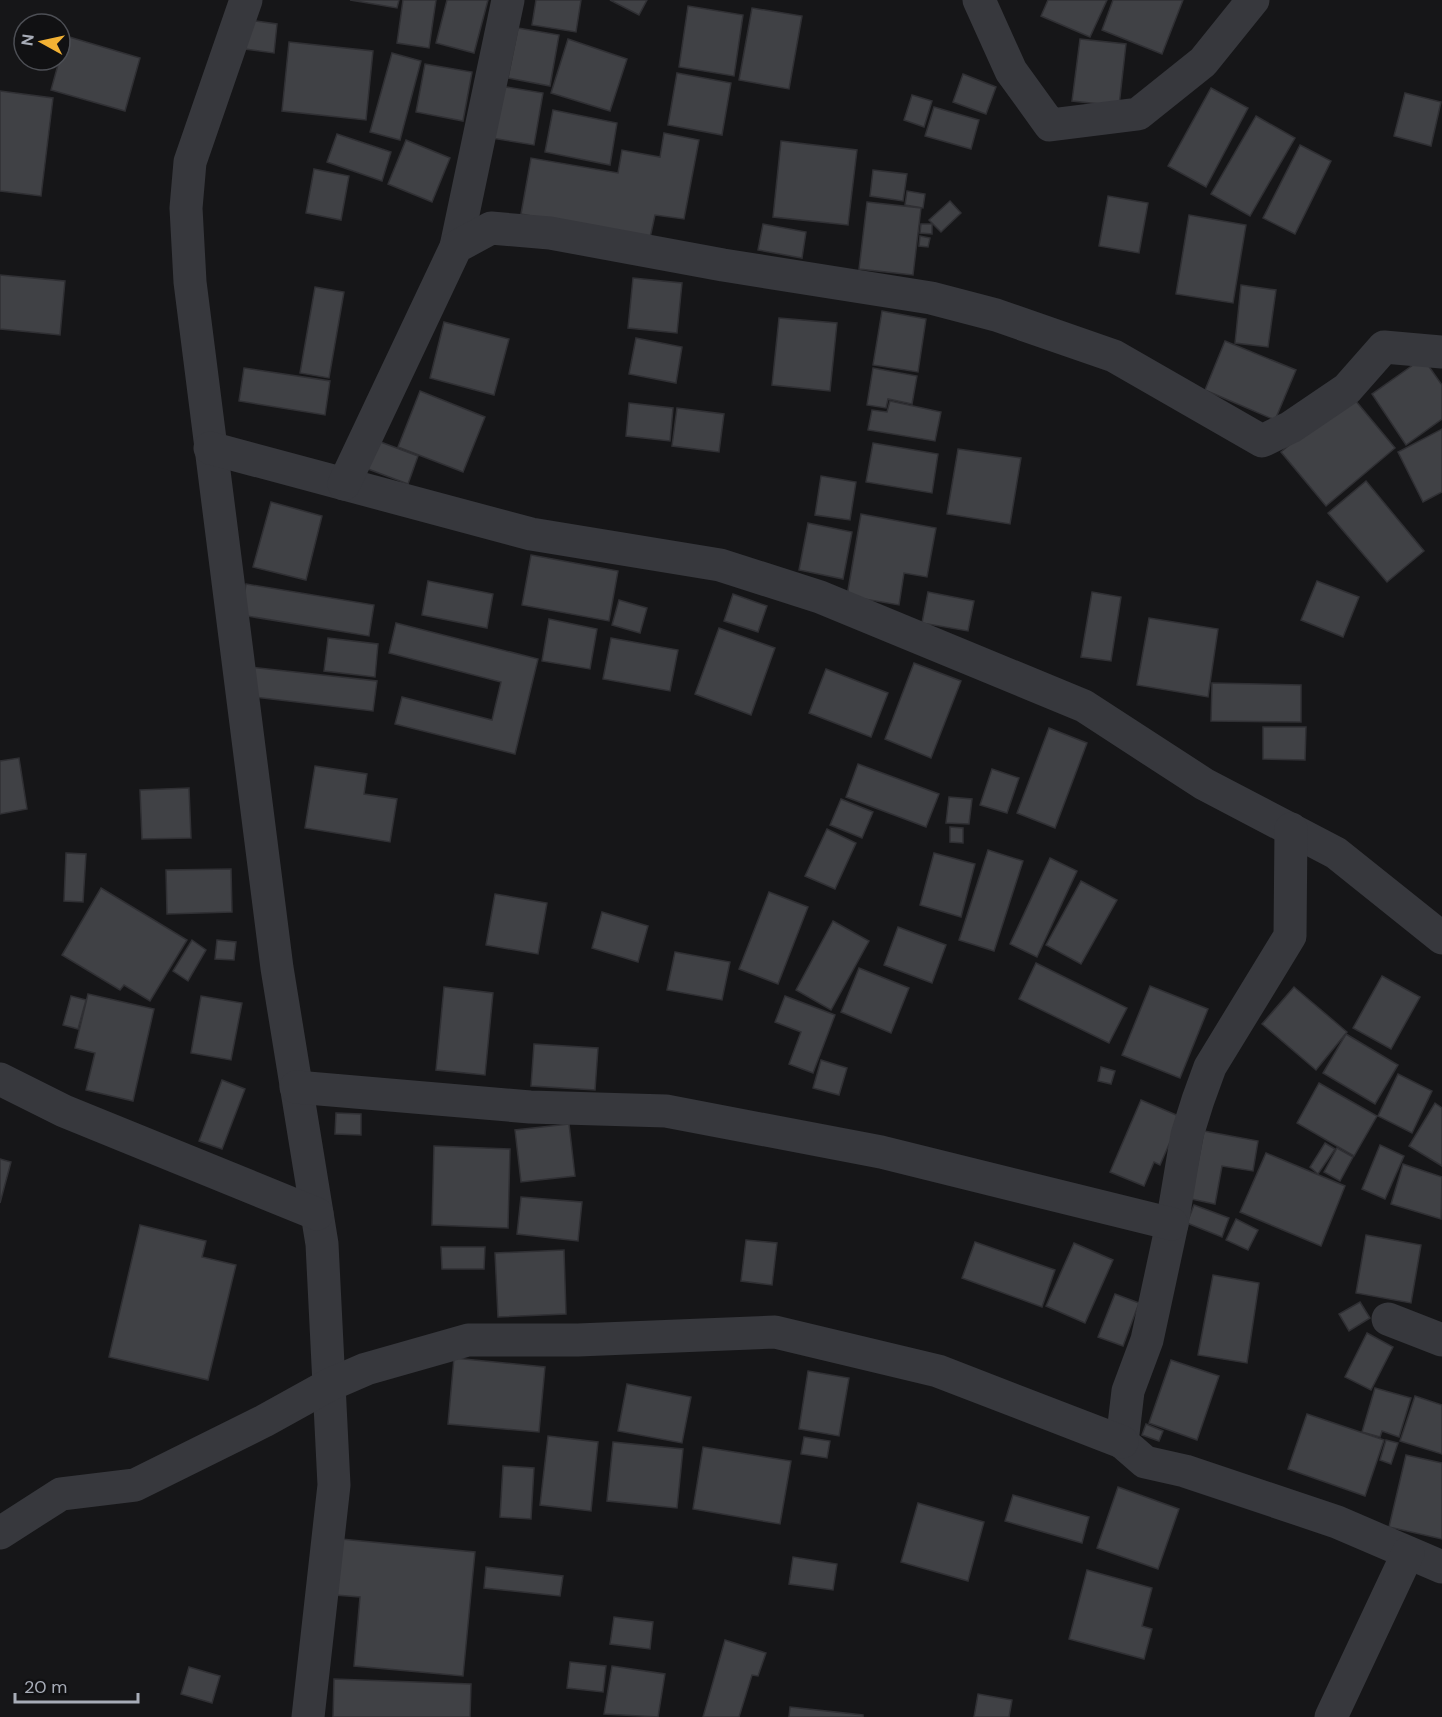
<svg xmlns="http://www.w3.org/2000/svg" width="1442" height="1717" viewBox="0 0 1442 1717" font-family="'DM Sans',sans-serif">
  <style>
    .building { fill: #404145; stroke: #303034; stroke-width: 1.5 }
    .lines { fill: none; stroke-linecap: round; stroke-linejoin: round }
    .street { stroke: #37383d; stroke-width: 33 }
  </style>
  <rect width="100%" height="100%" fill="#161618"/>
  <!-- building -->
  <g class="building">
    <polygon points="350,0 399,0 397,8"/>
    <polygon points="403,0 436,0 429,48 397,43"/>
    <polygon points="447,0 488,0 474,53 436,43"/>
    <polygon points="536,0 581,0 576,32 532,25"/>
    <polygon points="610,0 647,0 639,15"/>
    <polygon points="1048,0 1107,0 1090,37 1041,16"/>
    <polygon points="1113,0 1183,0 1162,54 1102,30"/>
    <polygon points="688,6 743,15 734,76 679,67"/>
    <polygon points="752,8 802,16 789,89 739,80"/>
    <polygon points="248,20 277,24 274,53 245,49"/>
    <polygon points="518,28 559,35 550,86 508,78"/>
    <polygon points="66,36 140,58 125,111 51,90"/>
    <polygon points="568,39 627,59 610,111 551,93"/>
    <polygon points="1080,39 1126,44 1119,106 1072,101"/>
    <polygon points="289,42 373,51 366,120 282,111"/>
    <polygon points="392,53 421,61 400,140 370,132"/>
    <polygon points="425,64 472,72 463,121 416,112"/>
    <polygon points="677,73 731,83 722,135 668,125"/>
    <polygon points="963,74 996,87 986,114 953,102"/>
    <polygon points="500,86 543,93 534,145 491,138"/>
    <polygon points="1211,88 1248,108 1206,187 1168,166"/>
    <polygon points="0,91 53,98 41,196 0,191"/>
    <polygon points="1405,93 1441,102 1431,146 1394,136"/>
    <polygon points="912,95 932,101 924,127 904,120"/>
    <polygon points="934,107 979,120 971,149 925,136"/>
    <polygon points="553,110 617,123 610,165 545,152"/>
    <polygon points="1256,116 1295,138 1250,216 1211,194"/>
    <polygon points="664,133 699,140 684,219 655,215 650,238 521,214 531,158 618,173 622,150 660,157"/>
    <polygon points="337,134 391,152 382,181 327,162"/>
    <polygon points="406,140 450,158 432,202 388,184"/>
    <polygon points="781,141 857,150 848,225 773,217"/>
    <polygon points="1300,145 1331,161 1295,234 1263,218"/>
    <polygon points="314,169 349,176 341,220 306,213"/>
    <polygon points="873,170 907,174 903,201 870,196"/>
    <polygon points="907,191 925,194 923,208 905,205"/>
    <polygon points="1108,196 1148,203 1139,253 1099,246"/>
    <polygon points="950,201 961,213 941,232 929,220"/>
    <polygon points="867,202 921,208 913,275 859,269"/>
    <polygon points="1189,215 1246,225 1233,303 1176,294"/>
    <polygon points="763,224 806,232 802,258 758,250"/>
    <polygon points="921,224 932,224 932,234 920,233"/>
    <polygon points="920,236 930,238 928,247 919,246"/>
    <polygon points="0,275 65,281 60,335 0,329"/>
    <polygon points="633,278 682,283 677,333 628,328"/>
    <polygon points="1241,285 1276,290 1268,347 1235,343"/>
    <polygon points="315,287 344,292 329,378 300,373"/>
    <polygon points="882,311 926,319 918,372 873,365"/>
    <polygon points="779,318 837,323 830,391 772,385"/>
    <polygon points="444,322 509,339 494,395 430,378"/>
    <polygon points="636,338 682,347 676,383 629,374"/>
    <polygon points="1225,341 1296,370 1275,420 1205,390"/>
    <polygon points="1423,358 1442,385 1442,419 1406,445 1372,394"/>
    <polygon points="244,368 330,381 325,415 239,401"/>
    <polygon points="873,368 917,376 912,404 888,399 886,408 867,405"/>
    <polygon points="420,391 485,417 463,472 398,447"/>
    <polygon points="1350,394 1395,448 1326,506 1281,452"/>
    <polygon points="890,401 941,412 935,441 868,430 872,410 887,412"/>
    <polygon points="629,403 673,408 670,441 626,436"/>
    <polygon points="677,408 724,414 719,452 672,446"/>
    <polygon points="1442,429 1442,492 1423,502 1398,452"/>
    <polygon points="370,438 418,456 408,484 360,466"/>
    <polygon points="873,443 938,454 932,493 866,482"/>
    <polygon points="958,449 1021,458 1010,524 947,514"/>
    <polygon points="821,476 856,482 850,520 815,515"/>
    <polygon points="1366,481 1424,551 1387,582 1328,513"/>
    <polygon points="271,502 322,516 306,580 253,567"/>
    <polygon points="861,514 936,528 927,577 904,573 899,605 847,596"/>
    <polygon points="808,523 852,532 843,579 799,570"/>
    <polygon points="531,555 618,571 609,621 522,605"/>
    <polygon points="428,581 493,594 487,628 422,615"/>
    <polygon points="1317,581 1359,597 1343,637 1301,620"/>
    <polygon points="246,584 374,605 369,636 241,615"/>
    <polygon points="928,592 974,601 968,631 922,623"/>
    <polygon points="1092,592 1121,597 1111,661 1081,657"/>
    <polygon points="733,594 767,606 758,632 724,621"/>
    <polygon points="619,600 647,608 640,633 612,625"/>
    <polygon points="1149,618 1218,629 1208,697 1137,685"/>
    <polygon points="549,619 597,629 590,669 542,661"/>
    <polygon points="396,623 538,659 515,754 395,724 402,697 492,720 501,682 389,653"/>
    <polygon points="719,628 775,648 751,715 695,694"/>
    <polygon points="328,638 378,644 375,677 324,671"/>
    <polygon points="611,638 678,650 670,691 603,679"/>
    <polygon points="914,663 961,681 931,758 885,739"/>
    <polygon points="250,667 377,681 373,711 246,696"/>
    <polygon points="826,669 888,693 871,737 809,713"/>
    <polygon points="1212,683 1301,685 1301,722 1211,721"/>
    <polygon points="1263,727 1306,727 1305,760 1263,759"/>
    <polygon points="1049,728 1087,743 1055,828 1017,813"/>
    <polygon points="19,758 27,809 0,814 0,761"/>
    <polygon points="858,764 939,794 926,827 846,797"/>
    <polygon points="315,766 367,774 364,794 397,799 390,842 305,828"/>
    <polygon points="992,769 1019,778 1007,813 980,805"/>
    <polygon points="189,788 191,838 142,839 140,790"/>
    <polygon points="949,797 972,799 969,824 946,823"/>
    <polygon points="841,799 873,812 862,838 830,825"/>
    <polygon points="950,827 963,828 963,843 950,842"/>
    <polygon points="827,829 856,843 835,889 805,876"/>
    <polygon points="988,850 1023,861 994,951 959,940"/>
    <polygon points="66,853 86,854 83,902 64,901"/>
    <polygon points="934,853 975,864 961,917 920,905"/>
    <polygon points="1050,858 1077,871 1037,957 1010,944"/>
    <polygon points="231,869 232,912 167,914 166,870"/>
    <polygon points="1081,881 1117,900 1081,964 1046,945"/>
    <polygon points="101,888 187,940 150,1001 124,985 120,990 62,955"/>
    <polygon points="769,892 808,907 778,984 739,969"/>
    <polygon points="495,894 547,903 538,954 486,945"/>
    <polygon points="602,912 648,926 638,962 592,948"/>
    <polygon points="833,921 869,941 831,1010 796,990"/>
    <polygon points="898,927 946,945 932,983 884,965"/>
    <polygon points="192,940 206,950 188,981 173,971"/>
    <polygon points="217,940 236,942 234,960 215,959"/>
    <polygon points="675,952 730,962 722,1000 667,990"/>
    <polygon points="1036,963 1127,1008 1109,1043 1019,999"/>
    <polygon points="859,968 909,988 891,1033 841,1012"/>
    <polygon points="1382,976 1420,997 1391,1049 1353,1028"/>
    <polygon points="1150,986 1208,1009 1180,1078 1122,1055"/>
    <polygon points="444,987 493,993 485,1075 436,1070"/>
    <polygon points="1294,987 1347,1032 1316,1070 1262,1024"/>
    <polygon points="88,994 154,1009 133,1101 86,1090 95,1053 75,1048"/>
    <polygon points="71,996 86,1000 78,1029 63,1025"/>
    <polygon points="201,996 242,1003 231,1060 191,1053"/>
    <polygon points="785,996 835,1015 813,1073 789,1064 801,1032 775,1022"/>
    <polygon points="1346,1034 1398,1065 1375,1104 1323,1073"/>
    <polygon points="534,1044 598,1048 595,1090 531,1086"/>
    <polygon points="821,1060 847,1068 839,1095 813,1088"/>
    <polygon points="1101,1067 1115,1071 1111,1084 1098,1081"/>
    <polygon points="1398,1074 1432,1091 1412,1133 1378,1116"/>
    <polygon points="222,1080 245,1089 222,1149 199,1141"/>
    <polygon points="1319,1083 1377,1116 1354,1156 1297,1123"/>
    <polygon points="1141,1100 1181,1117 1160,1165 1154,1162 1144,1186 1110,1172"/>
    <polygon points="1435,1103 1442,1108 1442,1166 1409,1146"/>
    <polygon points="336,1113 361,1114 361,1135 335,1134"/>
    <polygon points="569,1124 575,1176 521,1182 515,1130"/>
    <polygon points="1204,1131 1258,1141 1253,1171 1222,1166 1215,1204 1191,1199"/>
    <polygon points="1325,1143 1335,1149 1318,1174 1310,1167"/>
    <polygon points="1380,1145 1404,1156 1385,1199 1362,1189"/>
    <polygon points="434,1146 510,1149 508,1228 432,1225"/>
    <polygon points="1337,1148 1353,1157 1340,1181 1324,1172"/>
    <polygon points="1266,1153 1345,1186 1321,1246 1240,1212"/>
    <polygon points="0,1159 11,1162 0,1203"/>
    <polygon points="1403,1164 1442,1177 1441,1219 1391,1204"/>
    <polygon points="521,1197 582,1202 578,1241 517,1234"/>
    <polygon points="1194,1205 1229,1218 1222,1237 1187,1223"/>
    <polygon points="1236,1219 1258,1230 1248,1250 1226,1240"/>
    <polygon points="140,1225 206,1241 202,1257 236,1265 208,1380 109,1357"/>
    <polygon points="1366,1235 1421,1245 1411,1303 1356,1293"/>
    <polygon points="746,1240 777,1243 772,1285 741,1281"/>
    <polygon points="975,1242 1055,1270 1042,1307 962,1278"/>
    <polygon points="1074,1243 1113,1260 1085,1323 1046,1306"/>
    <polygon points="441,1247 485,1247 484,1269 442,1269"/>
    <polygon points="564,1250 566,1314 498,1317 495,1253"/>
    <polygon points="1213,1275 1259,1283 1247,1363 1198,1355"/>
    <polygon points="1115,1294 1139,1303 1123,1346 1098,1337"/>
    <polygon points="1360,1302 1370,1318 1349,1331 1339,1314"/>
    <polygon points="1367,1333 1393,1347 1371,1390 1345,1377"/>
    <polygon points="454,1358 545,1367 539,1432 448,1424"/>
    <polygon points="1171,1360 1219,1376 1197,1440 1149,1423"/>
    <polygon points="808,1371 849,1378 839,1436 799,1429"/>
    <polygon points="627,1384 691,1397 682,1443 618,1431"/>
    <polygon points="1375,1388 1411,1398 1399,1437 1382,1431 1380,1437 1362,1432"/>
    <polygon points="1415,1396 1442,1405 1442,1454 1400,1441"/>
    <polygon points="1307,1414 1384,1440 1365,1496 1288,1469"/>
    <polygon points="1146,1424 1163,1431 1159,1441 1142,1435"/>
    <polygon points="548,1436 598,1442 591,1511 540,1505"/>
    <polygon points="804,1437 830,1441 827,1458 801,1454"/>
    <polygon points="1386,1440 1398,1443 1391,1464 1380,1460"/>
    <polygon points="613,1442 683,1449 677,1508 607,1501"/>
    <polygon points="703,1447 791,1461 780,1524 693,1509"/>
    <polygon points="1406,1455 1442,1463 1442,1539 1389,1527"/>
    <polygon points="503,1466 534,1468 531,1519 500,1517"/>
    <polygon points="1118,1487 1179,1509 1158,1569 1097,1548"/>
    <polygon points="1013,1495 1089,1517 1082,1543 1005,1521"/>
    <polygon points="918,1503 984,1522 968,1581 901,1562"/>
    <polygon points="341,1539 475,1552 463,1676 354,1666 360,1597 335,1595"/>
    <polygon points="793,1557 837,1564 833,1590 789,1584"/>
    <polygon points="486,1567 563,1576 560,1596 484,1588"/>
    <polygon points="1087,1570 1152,1588 1142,1626 1152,1629 1144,1659 1069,1639"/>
    <polygon points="614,1617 653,1622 650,1649 610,1644"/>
    <polygon points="725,1640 766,1653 758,1676 752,1675 739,1717 703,1717"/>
    <polygon points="570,1662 606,1666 603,1692 567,1688"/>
    <polygon points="612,1666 665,1674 658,1717 604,1714"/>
    <polygon points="189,1667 220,1676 212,1703 181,1694"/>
    <polygon points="334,1679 471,1684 470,1717 333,1717"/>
    <polygon points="978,1694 1012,1700 1009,1717 974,1717"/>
    <polygon points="790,1707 863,1715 863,1717 789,1717"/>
  </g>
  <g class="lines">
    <!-- street -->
    <g class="street">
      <polyline points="246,0 190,162 186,208 190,282 277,968 322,1244 334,1485 308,1717"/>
      <polyline points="979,0 1011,71 1050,125 1138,114 1203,62 1253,0"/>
      <polyline points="456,247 508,0"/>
      <polyline points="210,448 531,534 720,565 820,597 1084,706 1204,784 1336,853 1442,938"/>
      <polyline points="344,484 456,247 491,228 550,233 723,265 931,298 996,315 1114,356 1262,441 1291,427 1347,389 1384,347 1442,352"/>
      <polyline points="1291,829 1290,936 1210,1067 1198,1100 1187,1135 1172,1224 1147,1340 1128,1391 1122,1442 1145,1462 1185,1471 1337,1522 1442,1567"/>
      <polyline points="0,1079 64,1111 317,1214"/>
      <polyline points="296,1087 530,1107 666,1111 881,1152 1172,1224"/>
      <polyline points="1388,1319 1442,1340"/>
      <polyline points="0,1533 61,1494 135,1485 264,1421 329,1385 366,1369 468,1340 578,1340 775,1332 938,1371 1122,1442"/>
      <polyline points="1331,1717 1408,1553"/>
    </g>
  </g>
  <!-- north arrow -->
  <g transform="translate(42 42) rotate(278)"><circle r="28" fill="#111113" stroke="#4d4f55" stroke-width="1.5"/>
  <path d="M0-4.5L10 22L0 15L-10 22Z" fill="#f2b134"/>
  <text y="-9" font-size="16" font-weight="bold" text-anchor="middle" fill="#a8adb8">N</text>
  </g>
  <!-- scale -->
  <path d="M15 1693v9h123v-9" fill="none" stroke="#a8adb8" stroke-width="3"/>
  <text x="24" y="1693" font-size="18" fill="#a8adb8" stroke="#111113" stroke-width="4.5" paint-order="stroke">20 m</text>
</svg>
